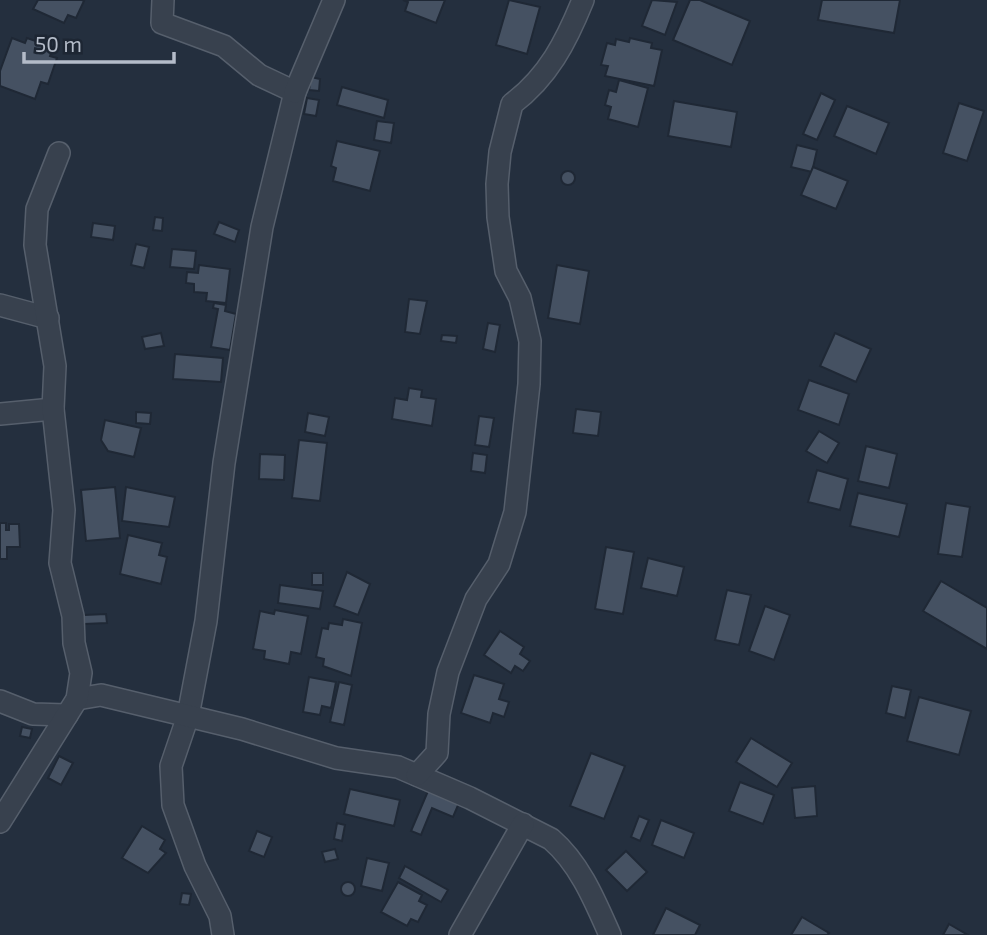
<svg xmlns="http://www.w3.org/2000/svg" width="987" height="935" viewBox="0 0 987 935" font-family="'Exo 2',sans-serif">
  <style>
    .building { fill: #455162; stroke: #1f2835; stroke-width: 2 }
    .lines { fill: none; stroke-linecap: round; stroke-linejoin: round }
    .minor-casing { stroke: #565f6c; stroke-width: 24 }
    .minor { stroke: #38414e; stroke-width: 21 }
  </style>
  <rect width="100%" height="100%" fill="#242f3e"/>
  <!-- building -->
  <g class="building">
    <polygon points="38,0 82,0 84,1 76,18 68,15 64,23 33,9"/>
    <polygon points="403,0 445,0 436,23 405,11 408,2"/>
    <polygon points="509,0 540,7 527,54 496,45"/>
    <polygon points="652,0 677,2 665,35 642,26"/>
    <polygon points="690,0 700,0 750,21 732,65 673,40"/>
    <polygon points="822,0 900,0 894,33 818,20"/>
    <polygon points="12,38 25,43 27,38 53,47 50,56 57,58 48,84 41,82 35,99 0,86 0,71"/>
    <polygon points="630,38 652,43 651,48 662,50 654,86 605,76 608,66 601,65 607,43 615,45 616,39 629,42"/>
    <polygon points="311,77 320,79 319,91 309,90"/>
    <polygon points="619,80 648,88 638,127 608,119 611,107 605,105 609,90 616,92"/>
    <polygon points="342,87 388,100 384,118 337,105"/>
    <polygon points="821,93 835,100 817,140 803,134"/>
    <polygon points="307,98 319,100 316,116 304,114"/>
    <polygon points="674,101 737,112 731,147 668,136"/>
    <polygon points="959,103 984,111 967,161 943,153"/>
    <polygon points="847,106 889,123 876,154 834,136"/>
    <polygon points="377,121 394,123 391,143 374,140"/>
    <polygon points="337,141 380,151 370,191 333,181 336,168 331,166"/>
    <polygon points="797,145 817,150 812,172 791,167"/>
    <polygon points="813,167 848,181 836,209 801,195"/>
    <circle cx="568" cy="178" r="7"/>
    <polygon points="155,217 163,218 162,231 153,230"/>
    <polygon points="219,222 239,230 235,242 214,234"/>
    <polygon points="93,223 115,226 113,240 91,237"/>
    <polygon points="136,244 149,247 144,268 131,265"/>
    <polygon points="172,249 196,251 194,269 170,267"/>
    <polygon points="199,265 230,269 226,303 206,301 207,293 194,292 194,284 186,283 187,272 198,273"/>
    <polygon points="557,265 589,271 580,324 548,318"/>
    <polygon points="409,299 427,301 420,334 405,332"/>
    <polygon points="214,303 226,305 225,311 236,314 230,350 211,347 218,309 213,308"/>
    <polygon points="488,323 500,325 495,352 483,349"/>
    <polygon points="161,333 164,346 145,349 142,337"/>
    <polygon points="835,333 871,349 856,382 820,366"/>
    <polygon points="442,335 457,336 456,343 441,341"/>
    <polygon points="175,354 223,358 221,382 173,379"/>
    <polygon points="809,380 849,394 839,425 798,410"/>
    <polygon points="409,388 422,390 421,397 436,399 432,426 392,419 395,398 407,400"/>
    <polygon points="576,409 601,412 598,436 573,433"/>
    <polygon points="136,412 151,413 150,424 136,423"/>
    <polygon points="308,413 329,417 325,436 305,432"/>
    <polygon points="479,416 494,418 489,447 475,445"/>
    <polygon points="105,420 141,428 134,457 108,451 101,440"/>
    <polygon points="819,431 839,443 827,463 806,451"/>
    <polygon points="299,440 327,443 320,501 292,498"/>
    <polygon points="866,446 897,454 889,488 858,481"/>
    <polygon points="473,453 487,455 485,473 471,471"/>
    <polygon points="260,454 285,455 284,480 259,479"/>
    <polygon points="817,470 848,479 840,510 808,502"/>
    <polygon points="115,487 120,538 86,541 81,490"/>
    <polygon points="126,487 175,497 169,527 122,521"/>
    <polygon points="858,493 907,504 899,537 850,526"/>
    <polygon points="946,503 970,507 962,557 938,554"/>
    <polygon points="0,523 6,523 6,530 9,530 9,524 19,524 20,547 7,547 7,559 0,559"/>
    <polygon points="128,535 162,543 159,555 167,557 161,584 120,574"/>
    <polygon points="606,547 634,552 623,614 595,609"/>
    <polygon points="648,558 684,567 677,596 641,588"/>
    <polygon points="347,572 370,584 358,615 334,606"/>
    <rect x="312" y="573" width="11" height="12"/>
    <polygon points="941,581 987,608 987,649 923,611"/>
    <polygon points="280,585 323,591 320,609 278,603"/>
    <polygon points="727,590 751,595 739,645 715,640"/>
    <polygon points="765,606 790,615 774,660 749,651"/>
    <polygon points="275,610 308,616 301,654 291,652 289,664 264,659 265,651 253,649 260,611 274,614"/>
    <polygon points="106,614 107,623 84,624 84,615"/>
    <polygon points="343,619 362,623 351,676 323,666 324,659 316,657 322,628 328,629 329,623 342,625"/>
    <polygon points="500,631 524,647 520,654 530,661 523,671 515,666 511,673 484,655"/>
    <polygon points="474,675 504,684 499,699 509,702 504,717 493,713 490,723 461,713"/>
    <polygon points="309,677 336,682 331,708 322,706 320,715 303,712"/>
    <polygon points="339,682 352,685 344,725 330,722"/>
    <polygon points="892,686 911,690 905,718 886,713"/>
    <polygon points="919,697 971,711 959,755 907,741"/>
    <polygon points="22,727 32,729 30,738 20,736"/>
    <polygon points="751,738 792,763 777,787 736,762"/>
    <polygon points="591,753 625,766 604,819 570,806"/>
    <polygon points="59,756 73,763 61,785 48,778"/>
    <polygon points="740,782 774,795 763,824 729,811"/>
    <polygon points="815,786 817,816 795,818 792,788"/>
    <polygon points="350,789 400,800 394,826 344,814"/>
    <polygon points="428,791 459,803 453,817 432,808 421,835 411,831"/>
    <polygon points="639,816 649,820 640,841 631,837"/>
    <polygon points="661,820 694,833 684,858 652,845"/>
    <polygon points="337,823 345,825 342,841 334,839"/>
    <polygon points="142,826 165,840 160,849 166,853 148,873 122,858"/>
    <polygon points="257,831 272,837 264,857 249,851"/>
    <polygon points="335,849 338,859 325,862 322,852"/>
    <polygon points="626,851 647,872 627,891 606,870"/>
    <polygon points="367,858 389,863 382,891 361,886"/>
    <polygon points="405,866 448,890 441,902 399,878"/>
    <circle cx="348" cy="889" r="7"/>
    <polygon points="398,882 422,895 419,901 427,905 418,922 411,919 407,926 381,912"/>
    <polygon points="182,893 191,894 189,905 180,904"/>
    <polygon points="666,908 700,925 695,935 653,935"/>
    <polygon points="802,917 829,933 827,935 791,935"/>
    <polygon points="949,924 968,935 943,935"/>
  </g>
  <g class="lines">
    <!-- minor casing -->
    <g class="minor-casing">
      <g id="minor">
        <polyline points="163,0 162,23 224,46 259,75 295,92 262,227 224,463 206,621 188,716 171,766 173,805 195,866 220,916 223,935"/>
        <polyline points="295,92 334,0"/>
        <polyline points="0,305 48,318"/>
        <polyline points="0,414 53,409"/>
        <path d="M77,699l24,-4 141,34 94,29 62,9 72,31 81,41c29,25 44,62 59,96"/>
        <polyline points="0,701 33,714 67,715"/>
        <path d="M417,775l20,-22 2,-39 9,-42 28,-73 23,-35 16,-52 14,-128 1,-43 -10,-43 -14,-27 -8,-54 -1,-33 3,-32 12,-48c36,-27 54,-62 71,-104"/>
        <polyline points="0,822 77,699 81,673 74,643 73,616 60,563 64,510 53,409 55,366 35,245 37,209 59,153"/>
        <polyline points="460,935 523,824"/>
      </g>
    </g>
    <!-- minor -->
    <use href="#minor" class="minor"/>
  </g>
  <!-- scale -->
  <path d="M24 52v10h150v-10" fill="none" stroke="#b4bcc9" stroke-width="3.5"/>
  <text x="35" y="52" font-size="21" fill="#b4bcc9" stroke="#1d2633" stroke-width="5" paint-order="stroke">50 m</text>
</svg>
